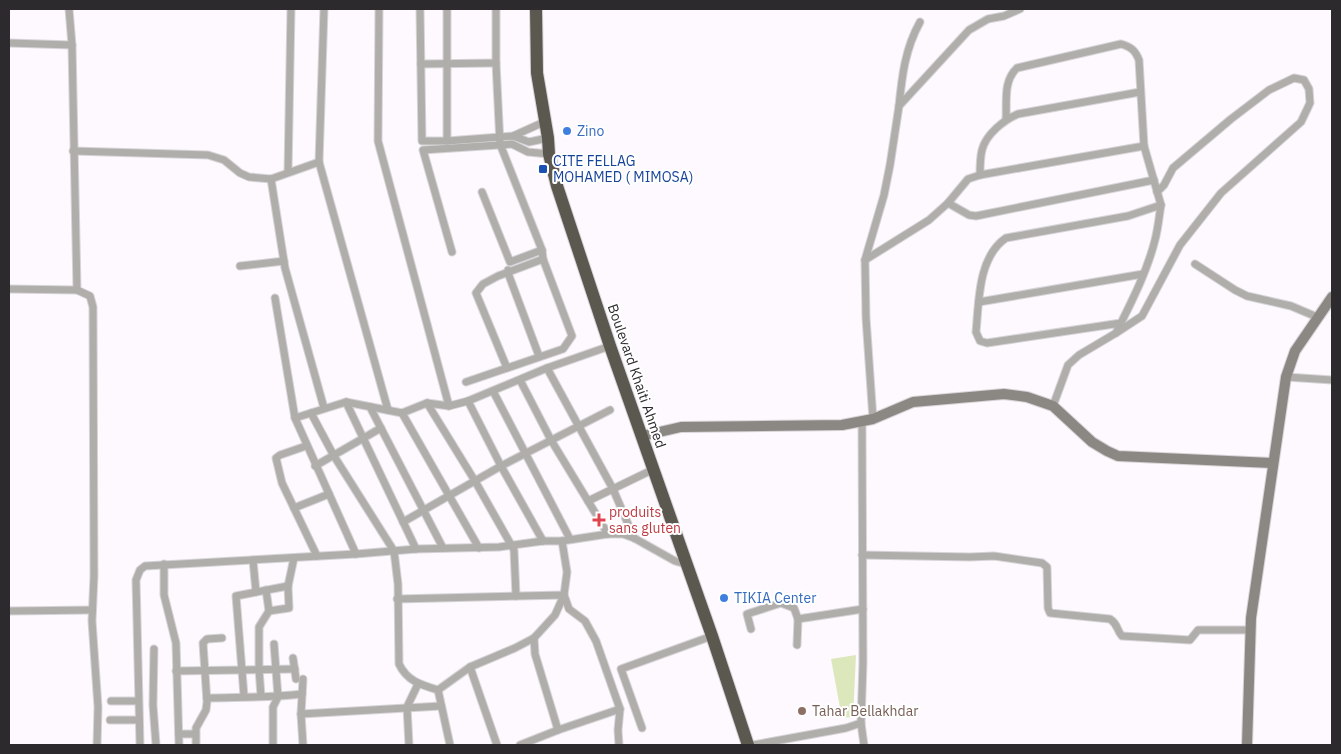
<svg xmlns="http://www.w3.org/2000/svg" width="1341" height="754" viewBox="0 0 1341 754" font-family="'IBM Plex Sans',sans-serif">
  <style>
    .green { fill: #dce8bb }
    .lines { fill: none; stroke-linecap: round; stroke-linejoin: round }
    .street-casing { stroke: #d7d4d8; stroke-width: 9 }
    .secondary-casing { stroke: #d7d4d8; stroke-width: 12 }
    .highway-casing { stroke: #d7d4d8; stroke-width: 14 }
    .street { stroke: #afaeaa; stroke-width: 7 }
    .secondary { stroke: #8b8883; stroke-width: 10 }
    .highway { stroke: #5b5850; stroke-width: 12 }
    .shop-dot { fill: #3f7fe0; stroke: #fff; stroke-width: 2 }
    .transit-dot { fill: #1a4fb4; stroke: #fff; stroke-width: 2 }
    .health-dot { fill: #e0444e; stroke: #fff; stroke-width: 2 }
    .education-dot { fill: #8d6e63; stroke: #fff; stroke-width: 2 }
    .labels { text-anchor: middle; dominant-baseline: central; stroke-width: 4; stroke-linejoin: round; paint-order: stroke }
    .shop-label { font-size: 14px; fill: #366cbe; stroke: #fff; text-anchor: start }
    .transit-label { font-size: 14px; fill: #164399; stroke: #fff; text-anchor: start }
    .street-label { font-size: 14px; fill: #2c2a2d; stroke: #fff }
    .health-label { font-size: 14px; fill: #be3a42; stroke: #fff; text-anchor: start }
    .education-label { font-size: 14px; fill: #785e54; stroke: #fff; text-anchor: start }
  </style>
  <rect width="100%" height="100%" fill="#fdf9fe"/>
  <!-- green -->
  <polygon class="green" points="856,655 853,717 842,718 831,659"/>
  <g class="lines">
    <!-- street casing -->
    <g class="street-casing">
      <g id="street">
        <polyline points="69,9 72,45 77,290 90,296 93,307 94,576 92,621 98,707 97,745"/>
        <polyline points="324,9 319,162 388,410"/>
        <polyline points="379,9 378,141 449,406"/>
        <polyline points="420,9 422,141 447,141 513,136 544,122"/>
        <polyline points="447,9 447,141"/>
        <polyline points="9,43 72,45"/>
        <polyline points="421,64 496,63"/>
        <path d="M899,106c3,-30 6,-57 21,-84"/>
        <path d="M1006,119c1,-18 -3,-38 11,-51l104,-24c10,3 14,6 18,16l5,86 17,59"/>
        <polyline points="513,136 529,142 548,138"/>
        <polyline points="73,151 208,155 224,160 240,173 249,177 271,179 319,162"/>
        <polyline points="288,172 291,9"/>
        <path d="M980,175c0,-8 0,-17 2,-25 4,-16 22,-30 36,-36l122,-22"/>
        <polyline points="271,179 285,268 324,408"/>
        <polyline points="482,192 510,262 542,250"/>
        <polyline points="948,203 969,215 976,216 1154,180"/>
        <polyline points="452,252 423,150 512,144 528,152 549,154"/>
        <polyline points="865,260 929,220 948,203 968,179 980,175 1144,146"/>
        <polyline points="1195,264 1235,290 1247,296 1291,306 1317,317"/>
        <polyline points="240,266 284,261"/>
        <polyline points="508,270 508,273 539,356"/>
        <polyline points="9,289 77,290"/>
        <polyline points="275,298 295,418 346,402 402,413 427,403 449,406 468,401 547,368 610,346"/>
        <polyline points="979,302 1143,274"/>
        <path d="M1116,333c15,-30 31,-61 39,-93 3,-11 4,-23 6,-35l-33,11 -122,22c-28,19 -27,63 -30,94l4,9 7,2 134,-20"/>
        <polyline points="507,368 476,293 483,284 498,276 543,259"/>
        <polyline points="547,368 613,489 634,538"/>
        <polyline points="1286,377 1332,380"/>
        <polyline points="520,380 551,440 608,534"/>
        <polyline points="466,382 563,349 572,336 543,259 542,250 500,144 496,63 496,9"/>
        <polyline points="493,391 570,539"/>
        <polyline points="468,401 501,466 543,541"/>
        <polyline points="346,402 416,549"/>
        <polyline points="427,403 475,481 514,550 516,596"/>
        <polyline points="1053,406 1068,365 1079,355 1116,333 1142,316 1180,245 1221,193 1301,122 1310,103 1309,89 1304,80 1294,78 1269,90 1231,119 1173,168 1164,185 1157,192"/>
        <polyline points="370,407 443,548"/>
        <path d="M311,413l23,43 60,95 4,33 1,80c8,17 22,21 39,26l32,-23 45,-19 19,-10 21,-23 9,-20 3,-23 -5,-31"/>
        <polyline points="402,413 479,548"/>
        <polyline points="295,418 356,554"/>
        <polyline points="873,419 866,318 865,260 884,195 890,165 899,106 969,30 988,19 1004,16 1020,9"/>
        <polyline points="306,446 280,455 276,458 282,483 317,556"/>
        <polyline points="315,466 381,428"/>
        <polyline points="588,501 654,469"/>
        <polyline points="294,508 329,494"/>
        <polyline points="403,522 501,466 610,410"/>
        <path d="M862,555l108,2 24,-1 48,7 5,4 1,41 2,5 60,6c9,6 6,11 12,17l68,4 8,-10h53"/>
        <polyline points="253,560 256,592"/>
        <polyline points="164,564 164,595 176,643 179,745"/>
        <polyline points="397,599 564,595 569,609 585,621 596,641 620,709 618,730 619,745"/>
        <polyline points="9,611 92,610"/>
        <polyline points="269,611 289,608 288,586 294,558"/>
        <polyline points="798,619 863,609"/>
        <polyline points="751,629 747,614 781,603 794,608 798,619 797,645"/>
        <polyline points="534,638 535,654 558,730"/>
        <polyline points="154,649 153,705 156,745"/>
        <polyline points="293,658 296,679"/>
        <polyline points="470,667 497,745"/>
        <polyline points="176,671 295,669"/>
        <polyline points="303,679 301,714 441,706"/>
        <polyline points="438,690 450,745"/>
        <polyline points="244,696 236,596 288,586"/>
        <polyline points="261,696 259,669 259,627 269,611 266,590"/>
        <path d="M207,698c31,-1 63,0 95,-4"/>
        <polyline points="111,701 138,701"/>
        <polyline points="301,714 303,745"/>
        <polyline points="110,720 139,720"/>
        <polyline points="861,723 863,663 862,421"/>
        <polyline points="642,728 621,669 712,636"/>
        <polyline points="179,734 195,734"/>
        <polyline points="140,745 136,580 140,570 145,566 356,554 416,549 499,547 543,541 562,541 608,534 623,534 634,538 675,561 685,564"/>
        <polyline points="196,745 196,728 206,710 207,702 203,643 207,639 222,638"/>
        <polyline points="273,745 273,707 278,697 274,644"/>
        <polyline points="409,745 407,707 418,684"/>
        <polyline points="520,745 558,730 620,709"/>
        <polyline points="753,745 846,728 861,723 864,745"/>
      </g>
    </g>
    <!-- secondary casing -->
    <g class="secondary-casing">
      <g id="secondary">
        <polyline points="642,436 681,427 842,425 873,419 913,402 1004,394 1027,397 1053,406 1092,442 1107,451 1118,456 1272,463"/>
        <polyline points="1247,745 1251,618 1286,377 1295,351 1332,297"/>
      </g>
    </g>
    <!-- highway casing -->
    <g class="highway-casing">
      <polyline id="highway" points="536,9 537,73 548,138 549,154 557,186 610,346 712,636 748,745"/>
    </g>
    <!-- street -->
    <use href="#street" class="street"/>
    <!-- secondary -->
    <use href="#secondary" class="secondary"/>
    <!-- highway -->
    <use href="#highway" class="highway"/>
  </g>
  <!-- markers -->
  <g class="shop-dot">
    <circle cx="567" cy="131" r="5"/>
    <circle cx="724" cy="598" r="5"/>
  </g>
  <rect class="transit-dot" x="538" y="164" width="10" height="10" rx="2.5"/>
  <path class="health-dot" d="M596.5 512.5h5v5h5v5h-5v5h-5v-5h-5v-5h5z"/>
  <circle class="education-dot" cx="802" cy="711" r="5"/>
  <g class="labels">
    <!-- shop labels -->
    <g class="shop-label">
      <text x="577" y="131">Zino</text>
      <text x="734" y="598">TIKIA Center</text>
    </g>
    <!-- transit labels -->
    <g class="transit-label">
      <text x="553" y="161">CITE FELLAG<tspan x="553" dy="16">MOHAMED ( MIMOSA)</tspan></text>
    </g>
    <!-- street labels -->
    <g class="street-label">
      <text transform="translate(637 376) rotate(71)">Boulevard Khaiti Ahmed</text>
    </g>
    <!-- health labels -->
    <g class="health-label">
      <text x="609" y="512">produits<tspan x="609" dy="16">sans gluten</tspan></text>
    </g>
    <!-- education labels -->
    <g class="education-label">
      <text x="812" y="711">Tahar Bellakhdar</text>
    </g>
  </g>
  <!-- border -->
  <rect width="1341" height="754" fill="none" stroke="#2c2a2d" stroke-width="20"/>
</svg>
